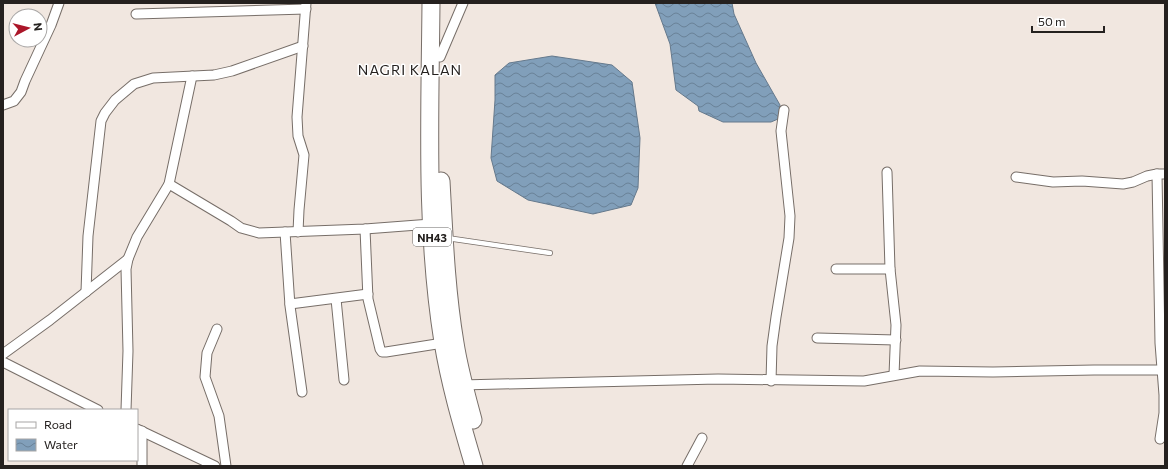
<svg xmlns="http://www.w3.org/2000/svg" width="1168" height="469" viewBox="0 0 1168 469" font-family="Commissioner,sans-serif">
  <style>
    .water { fill: url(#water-waves); stroke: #65798c }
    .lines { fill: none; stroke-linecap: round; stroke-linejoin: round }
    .lane-casing { stroke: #776e68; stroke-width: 6 }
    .street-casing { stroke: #776e68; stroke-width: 11 }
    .highway-casing { stroke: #776e68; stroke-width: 19 }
    .lane { stroke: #fff; stroke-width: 4.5 }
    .street { stroke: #fff; stroke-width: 9 }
    .highway { stroke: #fff; stroke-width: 17 }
    .labels { text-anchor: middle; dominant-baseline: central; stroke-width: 3; stroke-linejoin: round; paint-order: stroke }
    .shield { fill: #fff; stroke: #666462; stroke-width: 1 }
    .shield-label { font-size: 11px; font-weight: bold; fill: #25211f }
    .quarter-label { font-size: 14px; letter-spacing: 1px; fill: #25211f; stroke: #fff }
  </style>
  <defs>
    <pattern id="water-waves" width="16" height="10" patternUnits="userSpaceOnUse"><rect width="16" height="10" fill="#819fba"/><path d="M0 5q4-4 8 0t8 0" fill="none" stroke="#698197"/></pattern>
  </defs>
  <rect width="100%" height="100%" fill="#f1e7e0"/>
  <!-- water -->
  <g class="water">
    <polygon points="655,3 732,3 734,14 756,63 780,105 778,119 771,122 723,122 699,111 698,106 676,90 670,44"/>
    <polygon points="552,56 612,65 632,82 640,138 638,188 631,205 593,214 528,200 497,181 491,158 495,100 495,75 509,63"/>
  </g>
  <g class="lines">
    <!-- lane casing -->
    <g class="lane-casing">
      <polyline id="lane" points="447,238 550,253"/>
    </g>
    <!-- street casing -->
    <g class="street-casing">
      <g id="street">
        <polyline points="136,14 306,9"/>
        <polyline points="440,57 463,3"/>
        <polyline points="3,105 14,101 21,92 25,81 51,25 59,3"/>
        <polyline points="887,172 890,269 896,325 894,375"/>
        <polyline points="1016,177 1053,182 1082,181 1123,184 1133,182 1147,176 1157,174"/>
        <polyline points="169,184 231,221 241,228 259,233 365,229 431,224"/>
        <polyline points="365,229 368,299 380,349 382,352 386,352 443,343"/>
        <polyline points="285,232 290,306 302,392"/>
        <polyline points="298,232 299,210 304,155 298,136 297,117 306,3"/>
        <polyline points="836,269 890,269"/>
        <polyline points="86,292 88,236 101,121 105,113 115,100 134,84 153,78 214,75 232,71 303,46"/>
        <polyline points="336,299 344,380"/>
        <polyline points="290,304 368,294"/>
        <polyline points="217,329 207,353 205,377 219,416 226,466"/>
        <polyline points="817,338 896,340"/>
        <polyline points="3,354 50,320 128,259"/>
        <polyline points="3,362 98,410"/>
        <polyline points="771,381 772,346 776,317 789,238 790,216 781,131 784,110"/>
        <polyline points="461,385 718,379 864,381 920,371 993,372 1094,370 1165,370"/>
        <polyline points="126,410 128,351 126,269 128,259 137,237 169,184 192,76"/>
        <polyline points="137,429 215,466"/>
        <polyline points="1160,439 1164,413 1164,395 1160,343 1157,174 1165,174"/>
        <polyline points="142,466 142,431"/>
        <polyline points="687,466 702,438"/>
      </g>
    </g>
    <!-- highway casing -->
    <g class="highway-casing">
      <g id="highway">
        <path d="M431,3c-1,113 -6,227 12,339 7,43 19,83 31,124"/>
        <path d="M441,181c3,54 5,108 14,162 4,26 11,51 18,77"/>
      </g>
    </g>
    <!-- lane -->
    <use href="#lane" class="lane"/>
    <!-- street -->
    <use href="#street" class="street"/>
    <!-- highway -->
    <use href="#highway" class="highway"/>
  </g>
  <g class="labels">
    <!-- shield labels -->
    <rect class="shield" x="413" y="228" width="38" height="18" rx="3"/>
    <g class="shield-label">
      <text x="432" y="237">NH43</text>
    </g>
    <!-- quarter labels -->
    <g class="quarter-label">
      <text x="410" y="69">NAGRI KALAN</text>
    </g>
  </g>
  <!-- border -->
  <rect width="1168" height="469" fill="none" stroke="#25211f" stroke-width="8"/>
  <!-- legend -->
  <rect x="8" y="409" width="130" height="52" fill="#ffffff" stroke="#a8a6a5"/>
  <rect x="16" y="422" width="20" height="6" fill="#ffffff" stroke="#a8a6a5"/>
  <text x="44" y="429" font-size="12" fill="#25211f">Road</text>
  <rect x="16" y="439" width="20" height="12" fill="url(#water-waves)" stroke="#a8a6a5"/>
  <text x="44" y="449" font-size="12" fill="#25211f">Water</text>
  <!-- north arrow -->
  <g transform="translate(28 28) rotate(83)"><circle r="19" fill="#ffffff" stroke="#a8a6a5"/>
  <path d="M0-3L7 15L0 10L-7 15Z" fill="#ab1629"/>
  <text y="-6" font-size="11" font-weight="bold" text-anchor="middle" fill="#25211f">N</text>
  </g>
  <!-- scale -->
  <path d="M1032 26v6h72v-6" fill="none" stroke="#25211f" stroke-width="2"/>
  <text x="1038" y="26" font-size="12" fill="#25211f" stroke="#ffffff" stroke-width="3" paint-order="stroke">50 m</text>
</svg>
